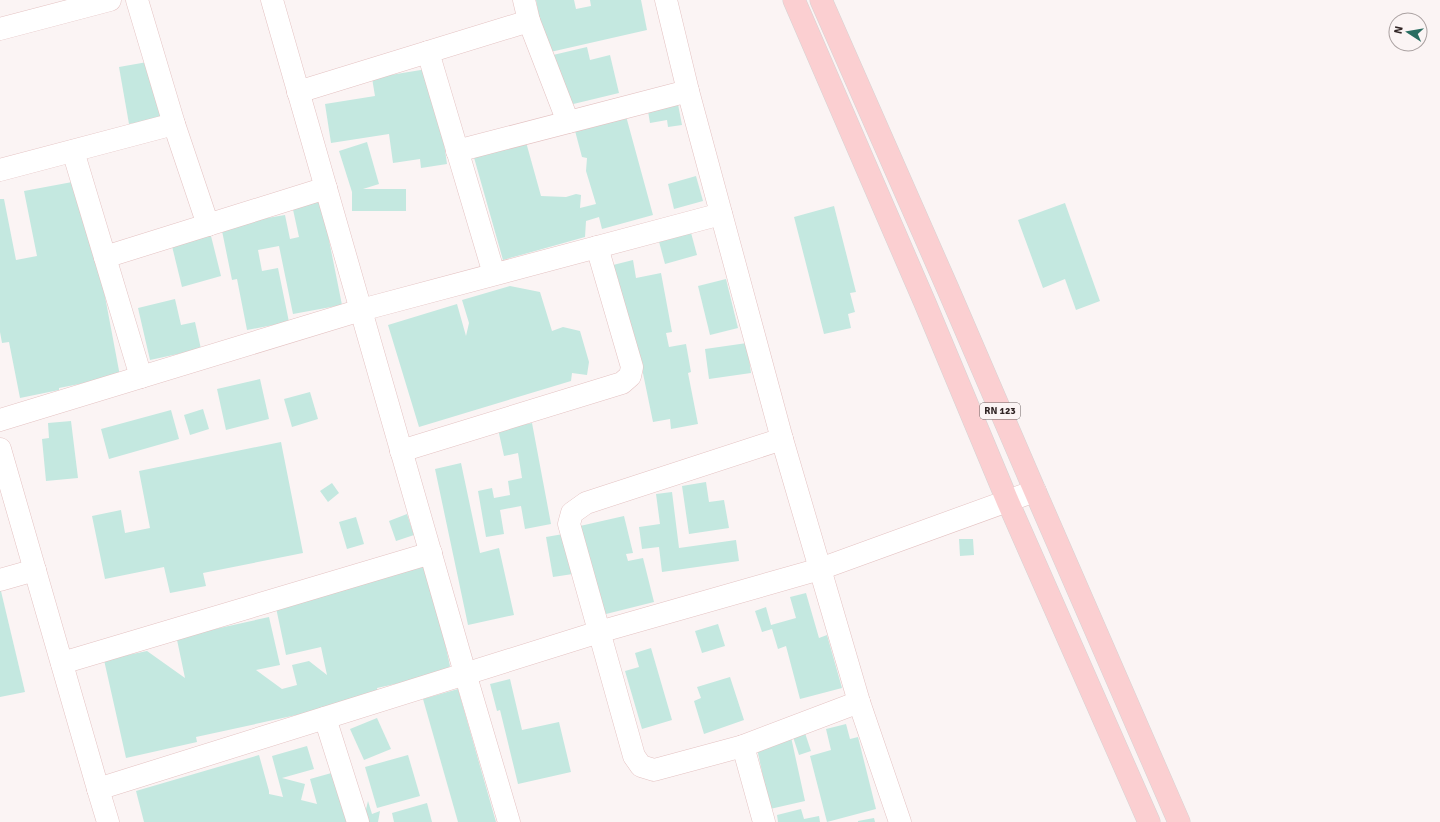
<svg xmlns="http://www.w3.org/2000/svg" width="1440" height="822" viewBox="0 0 1440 822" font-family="Signika,sans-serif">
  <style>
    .building { fill: #c4e8e0 }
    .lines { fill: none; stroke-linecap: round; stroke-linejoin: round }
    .street-casing { stroke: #e4c2c2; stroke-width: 23 }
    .primary-casing { stroke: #d6d3d3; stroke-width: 23 }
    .street { stroke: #fff; stroke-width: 22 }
    .primary { stroke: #fbcfd1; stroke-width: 22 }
    .labels { text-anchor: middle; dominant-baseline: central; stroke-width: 4; stroke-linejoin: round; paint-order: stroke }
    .shield { fill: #fbf4f4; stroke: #6d6262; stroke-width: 1 }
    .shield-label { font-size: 10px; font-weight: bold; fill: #302424 }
  </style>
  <rect width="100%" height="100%" fill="#fbf4f4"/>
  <!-- building -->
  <g class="building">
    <polygon points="536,0 574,0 576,9 591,6 590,0 641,0 647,30 546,53"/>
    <polygon points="587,47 590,60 610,55 619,93 565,106 553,55"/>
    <polygon points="153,61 163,118 129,124 119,67"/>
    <polygon points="433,68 447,164 421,168 420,159 393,163 389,134 331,143 325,104 375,96 372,78"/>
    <polygon points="677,99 682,125 668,127 667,120 650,123 647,105"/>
    <polygon points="626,116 653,215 602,229 599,217 586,221 585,237 503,260 473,154 526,142 541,196 566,197 576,194 581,195 580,208 596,204 586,171 587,158 582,157 574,127"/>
    <polygon points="367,142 379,184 363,189 406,189 406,211 352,211 352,192 339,151"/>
    <polygon points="696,176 703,201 674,209 668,184"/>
    <polygon points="83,180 120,376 59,388 59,390 20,398 9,342 2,343 0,332 0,199 4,199 16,260 37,256 24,191"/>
    <polygon points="321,200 342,305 293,314 279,246 258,250 262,271 278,268 289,322 247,330 237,279 232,280 221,226 285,215 290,239 299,237 292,205"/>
    <polygon points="1065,203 1100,301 1076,310 1065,279 1043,288 1018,220"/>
    <polygon points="834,206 856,292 850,293 855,312 848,314 851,328 824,334 794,217"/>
    <polygon points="690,229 697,255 665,264 658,238"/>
    <polygon points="210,232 221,276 182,287 171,242"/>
    <polygon points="633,260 636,278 661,273 672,332 666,333 669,347 686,344 691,372 688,373 698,424 671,429 670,419 653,422 639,354 633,356 618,279 616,279 613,265"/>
    <polygon points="726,279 738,328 710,335 698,286"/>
    <polygon points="510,286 540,292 552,331 563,327 580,331 589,362 587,375 572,373 571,381 419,427 388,325 457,304 466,336 469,323 462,300"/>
    <polygon points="175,299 181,325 195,322 201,349 150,360 138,308"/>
    <polygon points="747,343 751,373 709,379 705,349"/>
    <polygon points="260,379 269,419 226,430 217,389"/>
    <polygon points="310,392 318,419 292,427 284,399"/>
    <polygon points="203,409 209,429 190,435 184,415"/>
    <polygon points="171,410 179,439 109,459 101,429"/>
    <polygon points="71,421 78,478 46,481 42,439 49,438 48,423"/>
    <polygon points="532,423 551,524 525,529 521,506 500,510 504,534 486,537 478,491 492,488 494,498 510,495 508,481 522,478 518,453 504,456 498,429"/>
    <polygon points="281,442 303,553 203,573 206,586 170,593 164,567 105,579 92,516 121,510 125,533 150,528 139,471"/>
    <polygon points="461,463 480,553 499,548 514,615 468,625 435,469"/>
    <polygon points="706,482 709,502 724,500 729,528 689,534 682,486"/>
    <polygon points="332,483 339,493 328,502 320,491"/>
    <polygon points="672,492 679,548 736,540 739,561 662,572 659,547 642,549 639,527 660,524 656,494"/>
    <polygon points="407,514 414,535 396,541 389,521"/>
    <polygon points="624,516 633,553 626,554 628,561 643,558 654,602 602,615 580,526"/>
    <polygon points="356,517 364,544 347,549 339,522"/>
    <polygon points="569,533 586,572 553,577 546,537"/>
    <polygon points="959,539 973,539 974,555 960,556"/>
    <polygon points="426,557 450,666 445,673 377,688 379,697 196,737 197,742 126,758 104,660 147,651 185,678 176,635 206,631 269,617 280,665 256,670 282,689 297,685 292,665 309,661 327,675 321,647 286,655 275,603"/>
    <polygon points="0,587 25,692 0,697"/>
    <polygon points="806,593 819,638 827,635 842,688 800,699 786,646 778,649 772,629 762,632 755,611 766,607 771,625 796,618 790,597"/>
    <polygon points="718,624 725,646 702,653 695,631"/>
    <polygon points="651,648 672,720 642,729 625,671 639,667 635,653"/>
    <polygon points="730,677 744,720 704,734 694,701 701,698 697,687"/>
    <polygon points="510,679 522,730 559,722 571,772 518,784 500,710 497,711 490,684"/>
    <polygon points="458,689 496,822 458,822 423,699"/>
    <polygon points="377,718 391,749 364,760 350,729"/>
    <polygon points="846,724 850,739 858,737 876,809 827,822 810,756 831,750 826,729"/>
    <polygon points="804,730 811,751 799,755 792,734"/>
    <polygon points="791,737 805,801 770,809 756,744"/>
    <polygon points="307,746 314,769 282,778 305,784 301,800 317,804 310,779 335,772 363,822 368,801 372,814 380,811 378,822 144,822 136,791 259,755 269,791 269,794 283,797 272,756"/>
    <polygon points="408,755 420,796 377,808 365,767"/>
    <polygon points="427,803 432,822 394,822 392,813"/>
    <polygon points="801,809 804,819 819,816 820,822 778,822 777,815"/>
    <polygon points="874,818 875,822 858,822 858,821"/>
  </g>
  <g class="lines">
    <!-- street casing -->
    <g class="street-casing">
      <g id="street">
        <polyline points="137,0 174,124 208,225"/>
        <polyline points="272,0 465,673 509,822"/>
        <polyline points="524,0 529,21 568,122"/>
        <polyline points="666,0 688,91 782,439 859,702 900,822"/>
        <polyline points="0,29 110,0"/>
        <polyline points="428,52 494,274"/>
        <polyline points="298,92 529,21"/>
        <polyline points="73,151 141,377"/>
        <polyline points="457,151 688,91"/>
        <polyline points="0,170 174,124"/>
        <polyline points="105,257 326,188"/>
        <polyline points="0,420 361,310 721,214"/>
        <polyline points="782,439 586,503 572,513 569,524 634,756 641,766 654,770 743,746 859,702"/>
        <polyline points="0,449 98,789"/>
        <polyline points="401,451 622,383 630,376 632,367 597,247"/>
        <polyline points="0,580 35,570"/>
        <polyline points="62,663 431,553"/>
        <polyline points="325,718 358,822"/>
        <polyline points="743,746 764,822"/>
        <polyline points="108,822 98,789 599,632 820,569 1035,491"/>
      </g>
    </g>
    <!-- primary casing -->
    <g class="primary-casing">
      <g id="primary">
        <polyline points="794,0 925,303 1008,502 1149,822"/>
        <polyline points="821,0 948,289 1035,491 1179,822"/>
      </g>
    </g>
    <!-- street -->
    <use href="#street" class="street"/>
    <!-- primary -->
    <use href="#primary" class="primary"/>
  </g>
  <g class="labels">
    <!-- shield labels -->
    <rect class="shield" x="980" y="403" width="40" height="16" rx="3"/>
    <g class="shield-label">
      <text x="1000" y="411">RN 123</text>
    </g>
  </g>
  <!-- north arrow -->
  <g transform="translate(1408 32) rotate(282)"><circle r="19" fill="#fbf4f4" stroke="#aaa1a1"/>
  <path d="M0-3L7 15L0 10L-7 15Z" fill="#286d61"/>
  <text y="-6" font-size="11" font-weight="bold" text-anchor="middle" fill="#302424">N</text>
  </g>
</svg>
